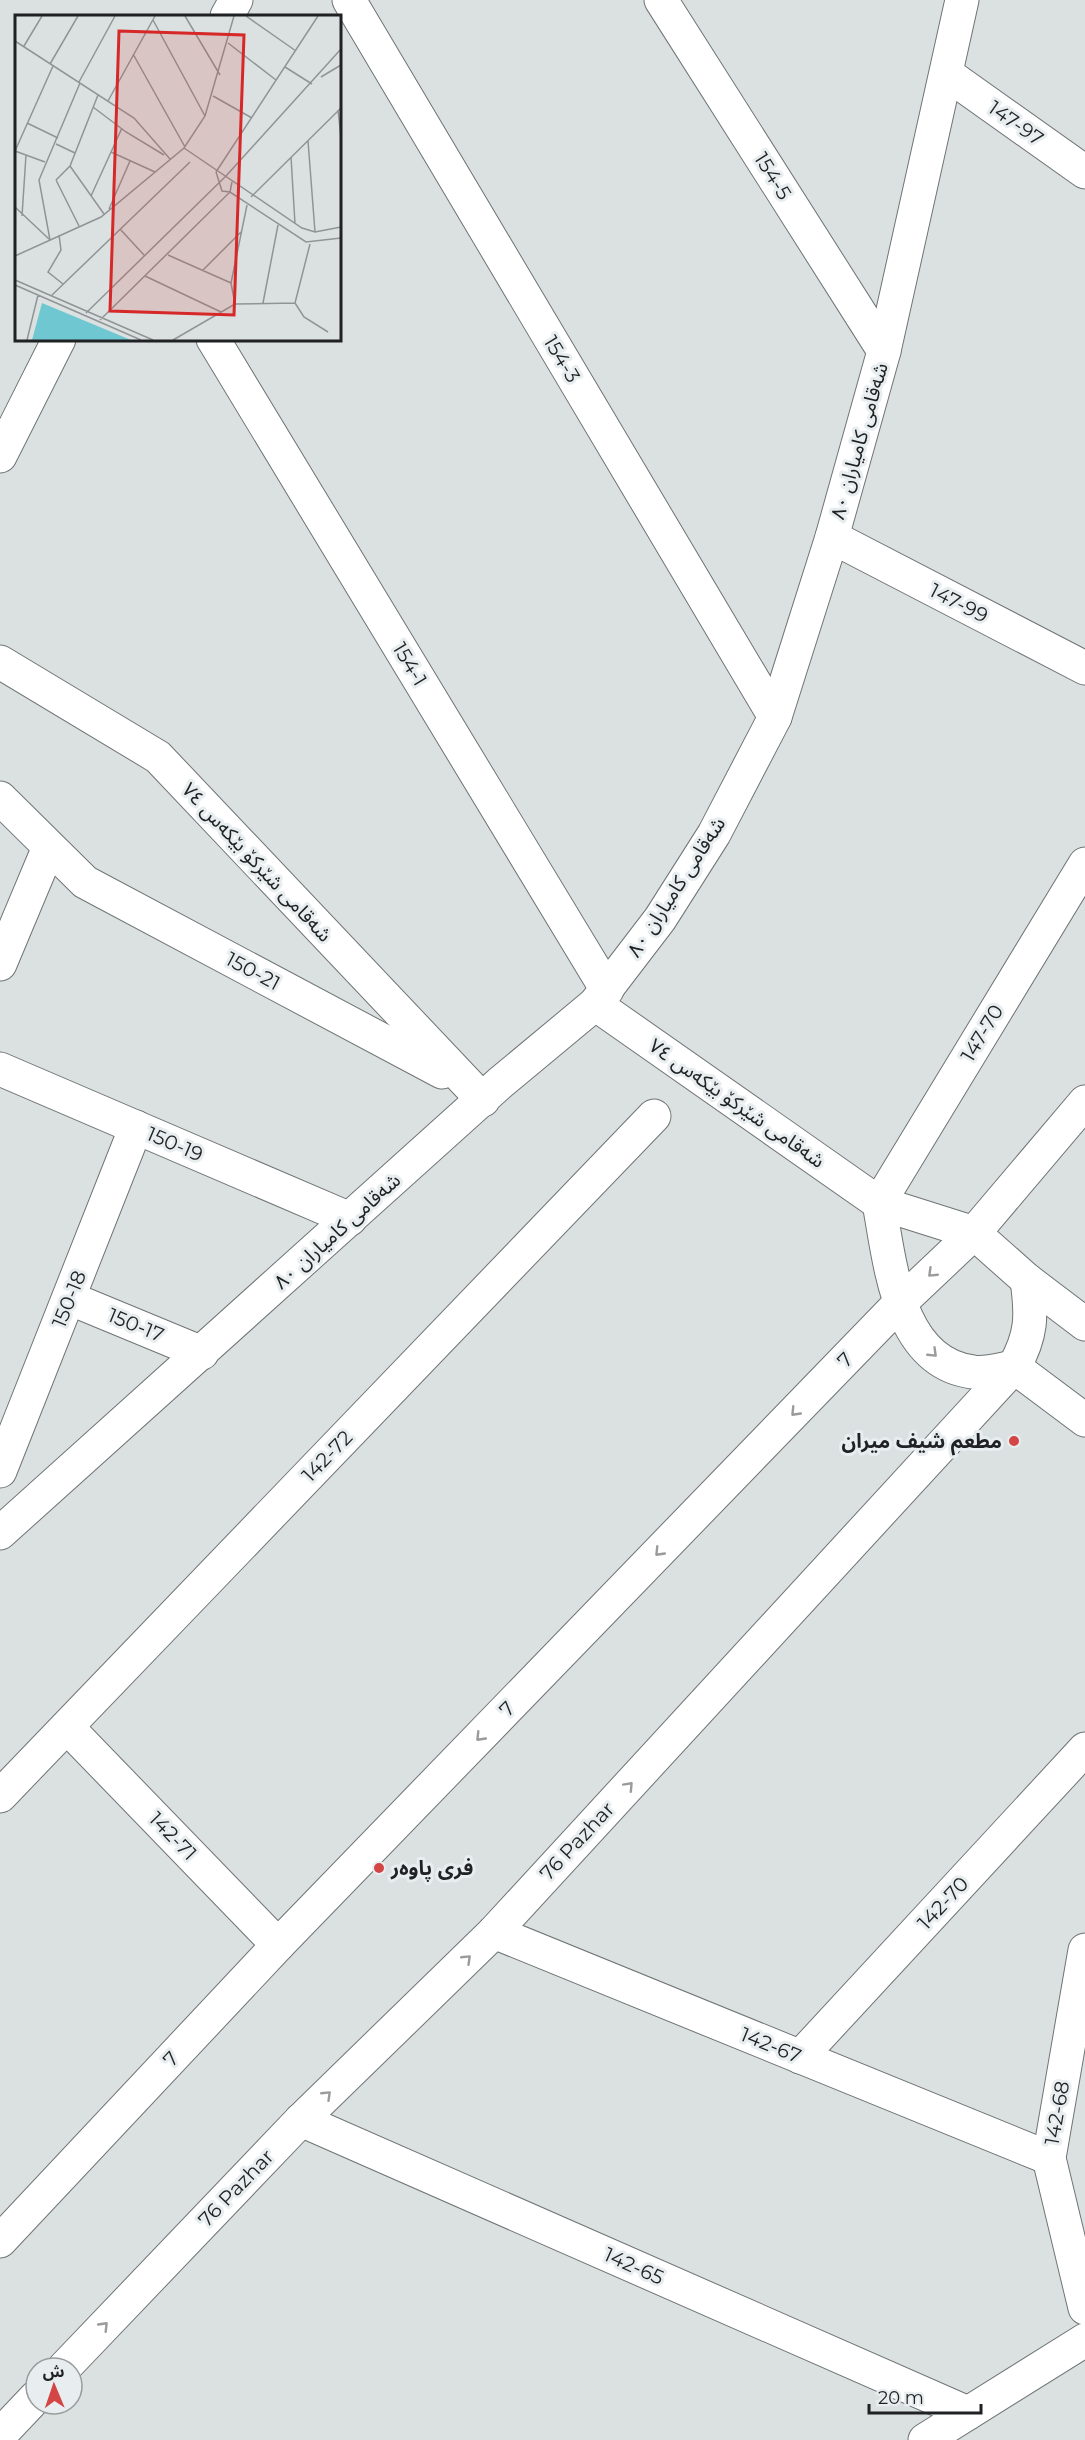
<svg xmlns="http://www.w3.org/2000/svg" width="1085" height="2440" viewBox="0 0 1085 2440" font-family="Montserrat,'Noto Sans Arabic',sans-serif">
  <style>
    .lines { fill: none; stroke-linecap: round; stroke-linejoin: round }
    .minor-casing { stroke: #6f7475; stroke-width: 35 }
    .minor { stroke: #fff; stroke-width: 33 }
    .oneway { stroke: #9a9b9c }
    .poi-dot { fill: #d44545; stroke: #e8eeef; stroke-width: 2 }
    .labels { text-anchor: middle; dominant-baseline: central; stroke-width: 6; stroke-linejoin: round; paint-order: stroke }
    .street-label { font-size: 20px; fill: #1f2122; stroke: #e8eeef }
    .poi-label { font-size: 20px; font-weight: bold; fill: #1f2122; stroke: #e8eeef; text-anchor: end }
    .inset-road { fill: none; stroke: #909495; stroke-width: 1.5 }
    .view { fill: #d62828; fill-opacity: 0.15; stroke: #d62828; stroke-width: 3 }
    .inset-edge { fill: none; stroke: #1f2122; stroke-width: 3 }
  </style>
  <rect width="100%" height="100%" fill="#dbe1e1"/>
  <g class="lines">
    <!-- minor casing -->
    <g class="minor-casing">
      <g id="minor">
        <polyline points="349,0 775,717"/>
        <polyline points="661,0 884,351"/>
        <polyline points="227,16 236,0"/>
        <polyline points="947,74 1085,172"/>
        <polyline points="213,339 607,990"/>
        <polyline points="0,456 59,339"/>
        <polyline points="832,537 1085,668"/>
        <polyline points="0,662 158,757 483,1100"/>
        <polyline points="0,798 85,882 442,1072"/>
        <polyline points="0,964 49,847"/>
        <polyline points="595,1004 879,1203 974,1233 1027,1280 1085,1324"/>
        <polyline points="0,1069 350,1219"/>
        <polyline points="879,1203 1085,864"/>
        <path d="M879,1203c11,58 18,160 94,169 12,2 29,-3 41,-5l71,53"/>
        <polyline points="69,1298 202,1353"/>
        <polyline points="0,1471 136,1127"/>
        <polyline points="0,1533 500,1083 595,1004 660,919 714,834 775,717 832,537 884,351 962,0"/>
        <polyline points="67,1727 278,1945"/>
        <polyline points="0,1796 654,1116"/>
        <polyline points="494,1932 1049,2158"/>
        <polyline points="1085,1950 1049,2158 1085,2308"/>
        <polyline points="800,2057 1085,1749"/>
        <polyline points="301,2120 968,2413"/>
        <polyline points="0,2241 278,1945 899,1304 974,1233 1085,1102"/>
        <path d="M64,2368l237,-248 193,-188 520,-565c18,-32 18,-51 13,-87"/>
        <polyline points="0,2435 36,2397"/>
        <polyline points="925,2440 1085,2340"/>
      </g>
    </g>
    <!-- minor -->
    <use href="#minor" class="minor"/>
  </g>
  <!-- one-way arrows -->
  <defs><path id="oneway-chevron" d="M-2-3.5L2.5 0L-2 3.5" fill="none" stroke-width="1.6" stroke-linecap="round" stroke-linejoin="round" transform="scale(1.5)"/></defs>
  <g class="oneway">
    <use href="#oneway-chevron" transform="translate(932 1273) rotate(136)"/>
    <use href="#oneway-chevron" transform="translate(933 1353) rotate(44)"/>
    <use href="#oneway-chevron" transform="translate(795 1412) rotate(134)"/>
    <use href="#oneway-chevron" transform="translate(659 1552) rotate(134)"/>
    <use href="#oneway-chevron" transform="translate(480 1737) rotate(134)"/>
    <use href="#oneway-chevron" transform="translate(629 1786) rotate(-47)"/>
    <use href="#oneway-chevron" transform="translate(467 1959) rotate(-44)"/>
    <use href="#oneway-chevron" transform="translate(327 2095) rotate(-44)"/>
    <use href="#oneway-chevron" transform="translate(104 2326) rotate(-46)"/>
  </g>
  <!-- markers -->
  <g class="poi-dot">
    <circle cx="1014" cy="1441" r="6"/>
    <circle cx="379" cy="1868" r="6"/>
  </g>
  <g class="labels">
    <!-- street labels -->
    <g class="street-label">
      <text transform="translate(1016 123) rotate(35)">147-97</text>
      <text transform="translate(773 176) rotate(58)">154-5</text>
      <text transform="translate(562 359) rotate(59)">154-3</text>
      <text transform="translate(859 441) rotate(-74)">شەقامی کامیاران ٨٠</text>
      <text transform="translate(959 603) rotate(27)">147-99</text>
      <text transform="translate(410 664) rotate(59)">154-1</text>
      <text transform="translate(257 862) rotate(47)">شەقامی شێرکۆ بێکەس ٧٤</text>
      <text transform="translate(676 887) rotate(-57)">شەقامی کامیاران ٨٠</text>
      <text transform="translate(253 971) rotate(28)">150-21</text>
      <text transform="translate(982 1033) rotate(-59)">147-70</text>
      <text transform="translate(737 1103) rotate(35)">شەقامی شێرکۆ بێکەس ٧٤</text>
      <text transform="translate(175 1144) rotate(23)">150-19</text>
      <text transform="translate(337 1231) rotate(-42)">شەقامی کامیاران ٨٠</text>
      <text transform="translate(69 1299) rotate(-68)">150-18</text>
      <text transform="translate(136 1325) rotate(22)">150-17</text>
      <text transform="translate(845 1360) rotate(-46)">7</text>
      <text transform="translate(327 1456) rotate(-46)">142-72</text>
      <text transform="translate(507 1709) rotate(-46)">7</text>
      <text transform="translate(173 1836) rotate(46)">142-71</text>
      <text transform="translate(577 1841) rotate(-47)">76 Pazhar</text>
      <text transform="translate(943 1903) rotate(-47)">142-70</text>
      <text transform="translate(771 2045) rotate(22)">142-67</text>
      <text transform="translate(171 2059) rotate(-47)">7</text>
      <text transform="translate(1057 2113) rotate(-80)">142-68</text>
      <text transform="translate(236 2188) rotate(-46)">76 Pazhar</text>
      <text transform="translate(634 2266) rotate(24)">142-65</text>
    </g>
    <!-- poi labels -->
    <g class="poi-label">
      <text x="1002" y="1441">مطعم شيف ميران</text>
      <text x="391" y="1868" text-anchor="start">فری پاوەر</text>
    </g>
  </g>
  <!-- overview -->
  <g transform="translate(15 15)">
    <rect width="326" height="326" fill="#dbe1e1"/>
    <path d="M27,288l89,37h-99z" fill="#6ec7d1"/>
    <path class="inset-road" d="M170,1l35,59M231,1l50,35M138,5l52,96M0,26l119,77 36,41M213,28l48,37M9,31l18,-30M118,39l52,93M35,49l28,-48M270,52l27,17M306,62l20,-12M64,67l36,-66M198,81l39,22M93,86l47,-85M78,92l33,25 38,23M323,95l3,27M12,108l31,15M293,126l7,91M41,129l19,9M169,133l118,80 13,4 26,-5M0,136l38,-85M0,136l30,11M96,137l44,20M276,142l4,67M55,151l34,48M201,157l102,-156M201,157l6,19 8,1 76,50 35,-4M41,165l14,-14 28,-71M41,165l23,46M76,181l31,-68M236,182l90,-89M0,192l35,33M94,194l21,-48M7,201l4,-61M105,214l24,26M44,220l2,15 -13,22 15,12M35,225l-11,-60 41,-97M153,240l63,28M0,241l86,-39 83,-69 21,-32 29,-100M188,255l38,-38M130,261l76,36M0,265l138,60M0,270l126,55M37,280l138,-133M248,288l15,-78M280,288l15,-59M280,288l9,14 24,15M220,289l-4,-21 16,-78M71,298l140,-137 115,-127M85,305l130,-128 2,-10M12,325l11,-45M158,325l62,-36 60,-1"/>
    <path class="view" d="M104,16l125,4 -10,280 -124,-4z"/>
    <rect width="326" height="326" class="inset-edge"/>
  </g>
  <!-- north arrow -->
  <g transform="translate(54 2386) rotate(358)"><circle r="28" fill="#e8eeef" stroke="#989c9d" stroke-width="1.5"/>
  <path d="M0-4.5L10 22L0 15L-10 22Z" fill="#d44545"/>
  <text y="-9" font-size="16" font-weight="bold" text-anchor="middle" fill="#1f2122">ش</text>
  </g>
  <!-- scale -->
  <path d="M869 2404v9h112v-9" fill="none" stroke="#1f2122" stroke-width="3"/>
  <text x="878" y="2404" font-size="18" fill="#1f2122" stroke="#e8eeef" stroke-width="4.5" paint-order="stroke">20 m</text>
</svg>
